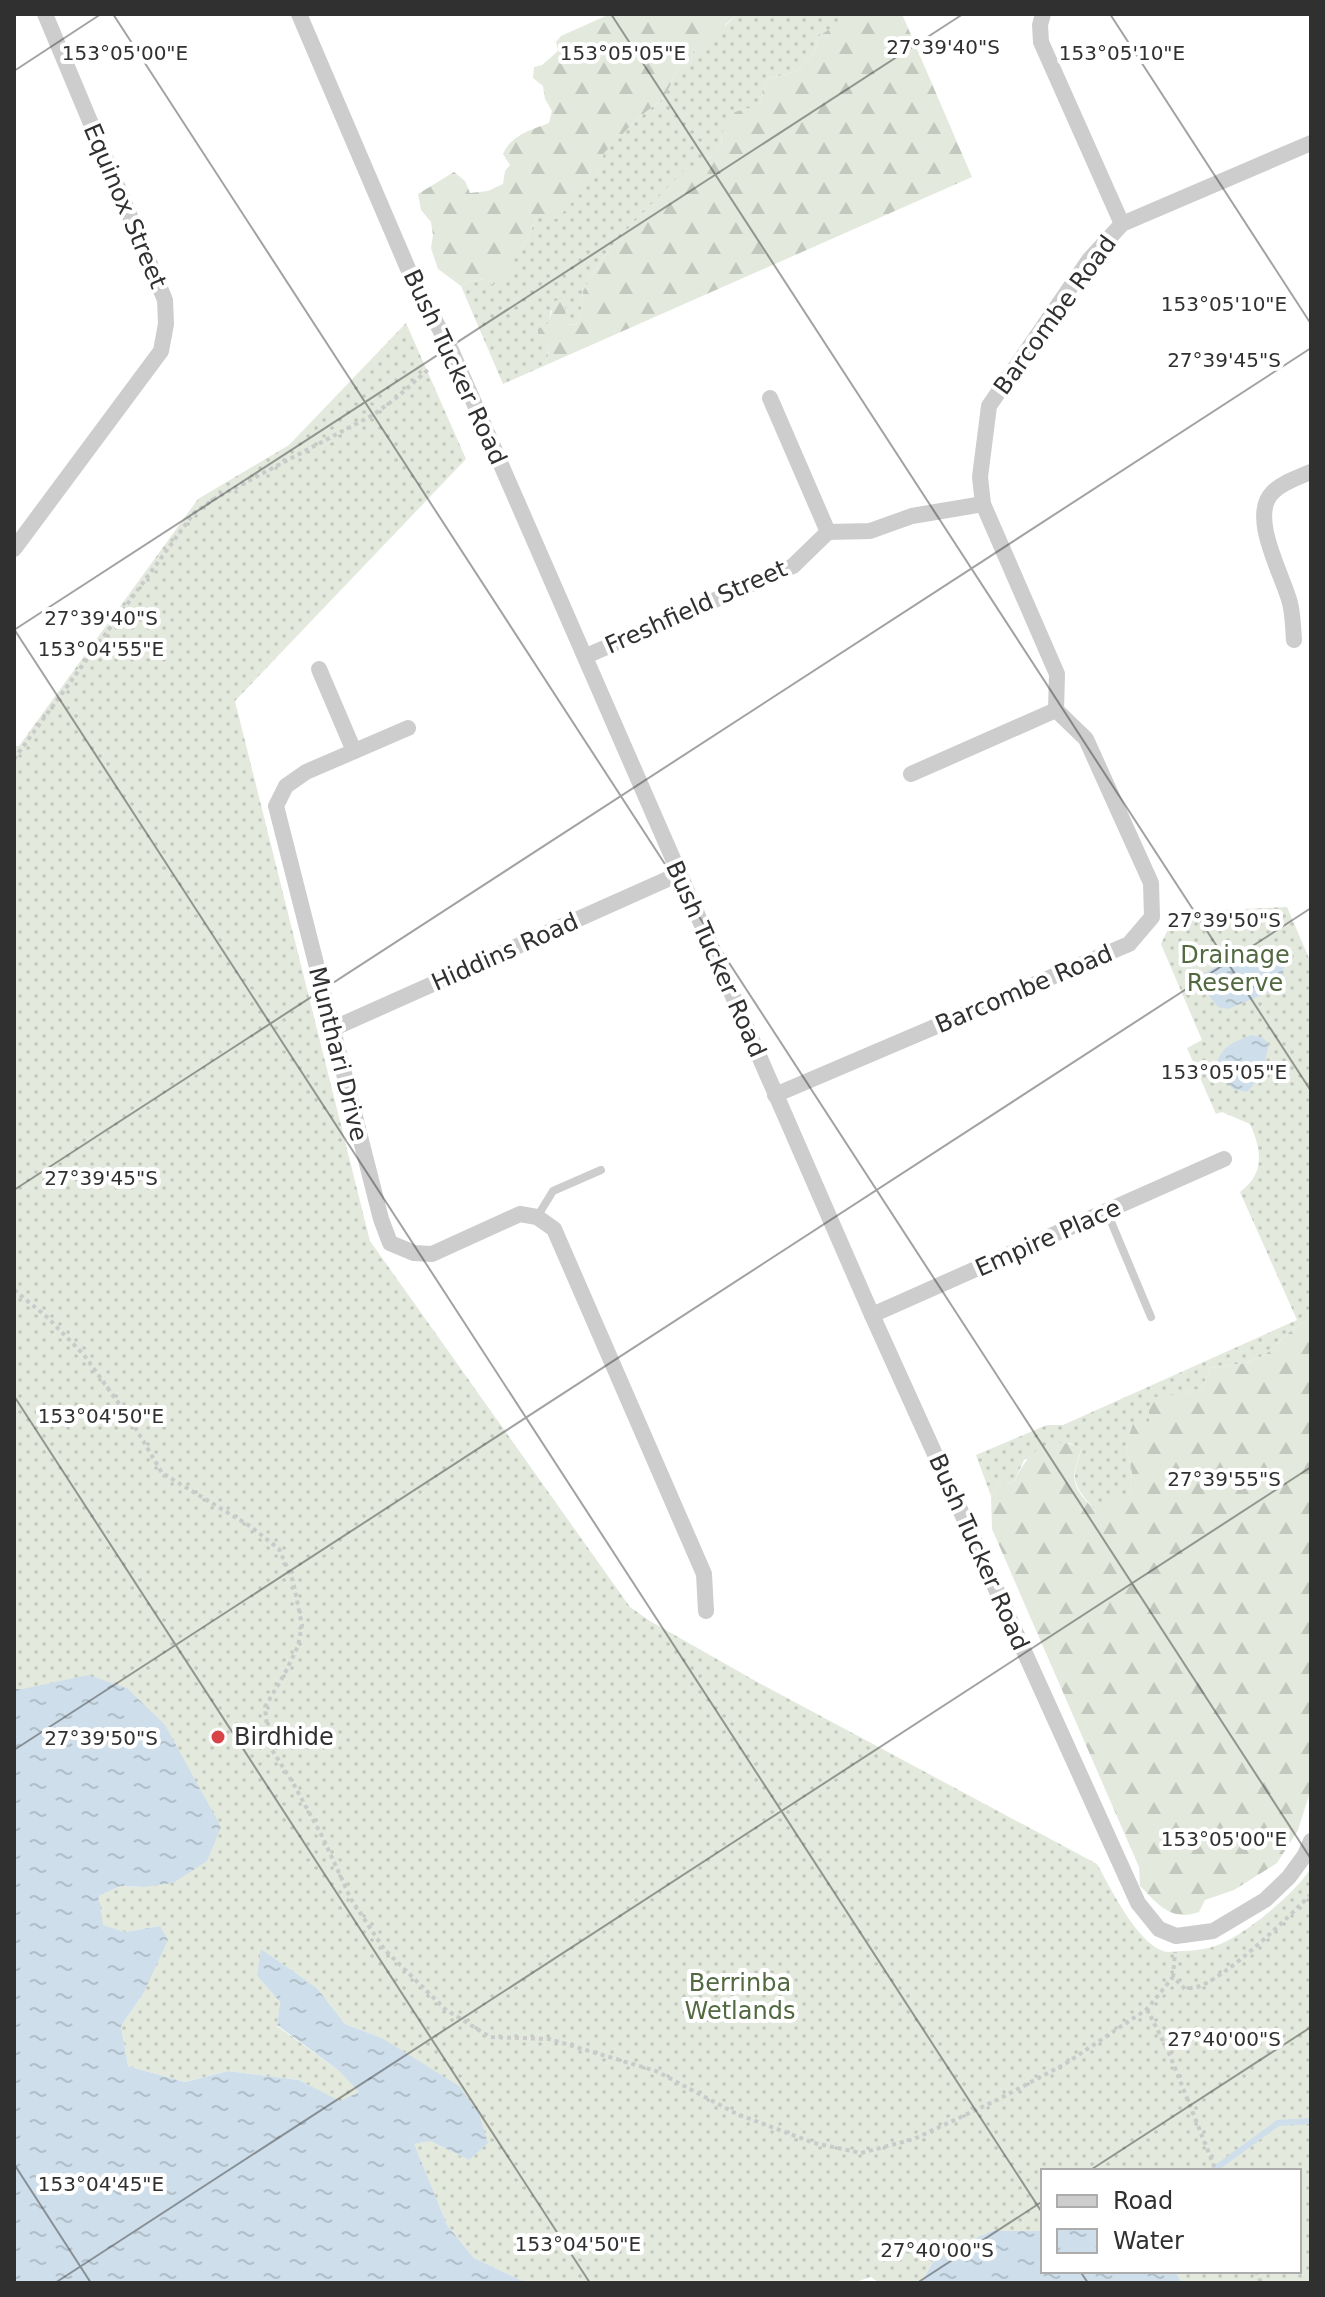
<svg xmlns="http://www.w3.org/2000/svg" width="1325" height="2297" viewBox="0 0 1325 2297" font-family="'DejaVu Sans',sans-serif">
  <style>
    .grass { fill: url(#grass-dots) }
    .forest { fill: url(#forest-firs) }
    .water { fill: url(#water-ripples) }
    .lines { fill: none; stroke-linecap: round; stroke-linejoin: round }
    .stream { stroke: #cedeea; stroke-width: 6 }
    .path { stroke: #cacaca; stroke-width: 4; stroke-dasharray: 4 4; stroke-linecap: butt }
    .service { stroke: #cdcdcd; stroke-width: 8 }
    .minor { stroke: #cdcdcd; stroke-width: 16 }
    .ticks { fill: none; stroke: #303030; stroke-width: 2; stroke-opacity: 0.45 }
    .poi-dot { fill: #d74347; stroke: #fff; stroke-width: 3 }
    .labels { text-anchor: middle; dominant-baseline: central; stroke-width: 8; stroke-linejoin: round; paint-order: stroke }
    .street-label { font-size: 24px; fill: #303030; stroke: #fff }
    .park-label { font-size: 24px; fill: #526941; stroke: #fff }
    .poi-label { font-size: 24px; fill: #303030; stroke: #fff; text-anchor: start }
    .ticks-label { font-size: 20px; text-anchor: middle; fill: #303030; stroke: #fff; stroke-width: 8; stroke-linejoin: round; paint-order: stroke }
  </style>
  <defs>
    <pattern id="grass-dots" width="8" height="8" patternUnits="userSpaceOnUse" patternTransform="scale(2)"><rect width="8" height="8" fill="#e3e9dd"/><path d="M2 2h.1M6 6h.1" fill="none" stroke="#c3c8be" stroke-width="1.8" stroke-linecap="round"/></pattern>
    <pattern id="forest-firs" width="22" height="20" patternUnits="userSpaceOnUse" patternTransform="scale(2)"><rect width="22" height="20" fill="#e3e9dd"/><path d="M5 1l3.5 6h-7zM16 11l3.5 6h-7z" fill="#c3c8be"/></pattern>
    <pattern id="water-ripples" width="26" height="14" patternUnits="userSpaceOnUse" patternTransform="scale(2)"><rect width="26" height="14" fill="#cedeea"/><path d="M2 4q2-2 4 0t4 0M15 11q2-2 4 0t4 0" fill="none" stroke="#b1bfc9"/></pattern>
  </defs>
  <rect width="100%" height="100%" fill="#fff"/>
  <!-- grass -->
  <g class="grass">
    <polygon points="737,14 747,14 749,16 750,14 845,14 843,21 819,36 813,54 797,71 768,79 759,105 722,133 721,147 706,161 686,169 615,242 595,270 583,291 581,314 576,325 566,324 551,310 545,343 549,350 546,365 503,384 461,286 468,282 484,279 506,256 514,259 525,244 537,217 598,174 603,153 638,118 664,98 678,69 691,60 694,48 725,26"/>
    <path d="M406,323l60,136 -231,242 135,540 260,366 20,14 109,62 338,181c14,25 39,77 66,87 5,2 13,0 18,0 12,0 26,-2 37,-6 25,-9 81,-54 93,-78v416h-129l-7,-12h124v-100h-256v60h-51l-55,24 -16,28h-42l-8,-6 -19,6h-325l-53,-25 -27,-33 -34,-81 17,-3 39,19 -87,-122 -37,-14 -28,-36 -55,-38 -5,26 23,26 -3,24 61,44 22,22 -20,10 -41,-22 -71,-9 -43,11 -57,-16 -7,-40 22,-32 17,-68 -35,6 -23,-7 -3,-29 21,-10 23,1 -120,-198h-9v-943h5l179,-247 91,-54z"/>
    <path d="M1287,907l24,56v355l-17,10 -29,27 -20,8 -35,5 -8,20 -21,6 -32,17v18l-23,15 6,29 -3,21 -32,18c-23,-26 -28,-30 -15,-63l-12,-6 -46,17 -10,22 -15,1 -8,13 -15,-41 71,-30h16l234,-105 -57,-128c25,-19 22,-41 10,-68l-28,-12 -6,2 -29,-66 15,-8 -41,-96 15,-32z"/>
  </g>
  <!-- forest -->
  <g class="forest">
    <path d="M610,14h127l-12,11 -4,14 -16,8 -11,1 -3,12 -13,9 -14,29 -26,20 -34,35 -6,21 -41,45 -20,-2 -12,27 -11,16 -7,-3 4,11 -6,11 -13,6 -8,-6 -16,3 -7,4 -23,-17 -7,-21 2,-13 -2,-13 -10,-12 -3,-16 36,-22 11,9 5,12 18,-2 15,-7 2,-13 5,-6 -7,-11c8,-19 28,-24 46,-31l3,-12 -7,-12 -2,-13 -10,-8 1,-11 8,-2 16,-14 -2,-9 5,-6z"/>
    <polygon points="845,14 902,14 972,177 546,365 549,350 545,343 538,339 538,329 548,323 556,300 565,303 566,324 576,325 581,314 583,291 595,270 615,242 686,168 706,161 721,147 722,133 735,112 759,105 768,79 797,71 813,54 819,36 842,21"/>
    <path d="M1311,1318v471l-13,41 -21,33 -43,27 -29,10 -6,12c-28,10 -40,-7 -59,-26l-1,-19 -147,-338 -1,-33 8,-13 15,-1c14,-30 32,-49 68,-34 -13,33 -10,39 15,64l18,-18h14l3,-21 -6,-29 7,-20 16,4v-17l6,-14 26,-3 21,-6 8,-20 35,-5 20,-8 29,-27z"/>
  </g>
  <!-- water -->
  <g class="water">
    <polygon points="1243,952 1264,952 1278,956 1283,964 1284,981 1276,989 1228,1009 1218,1007 1205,991 1197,977"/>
    <path d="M1252,1035l11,3 6,6 -8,33 -14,15 -14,-3 -18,-22c8,-23 16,-23 37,-32z"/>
    <polygon points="88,1675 127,1688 165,1725 221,1827 207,1861 173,1883 143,1887 120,1886 99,1896 103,1925 125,1932 160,1926 168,1940 143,1994 121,2026 128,2066 185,2082 228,2071 299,2080 340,2101 359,2092 338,2070 277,2025 280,2002 257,1976 261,1949 317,1988 345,2024 382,2038 459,2086 479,2114 488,2143 469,2160 430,2141 414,2144 447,2225 474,2258 527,2283 14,2283 14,1689 23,1689"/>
    <polygon points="992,2231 1043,2231 1043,2271 1175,2271 1182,2283 921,2283 937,2255"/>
  </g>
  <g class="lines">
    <!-- stream -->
    <polyline class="stream" points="1212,2171 1278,2123 1311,2121"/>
    <!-- path -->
    <g class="path">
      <polyline points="14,759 194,513 214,499 373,415 395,399 430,368"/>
      <path d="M14,1290l33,27 37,38 48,67 30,51 88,53 29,23 14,32 9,44 -4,21 -13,27 -20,34 4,38 24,38 29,53 29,63 33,50 61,60 45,28 59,2 107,32 81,43 77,29 47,10 53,-14 83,-39 68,-36 82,-55 26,-32 12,12c4,-1 8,-1 12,-2 28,-8 93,-71 114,-93"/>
      <polyline points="1173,1977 1175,1952"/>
      <polyline points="1147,2009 1169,2053 1216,2171"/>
      <polyline points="1256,2271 1261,2283"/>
    </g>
    <!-- service -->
    <g class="service">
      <polyline points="1107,1212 1151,1317"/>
      <polyline points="537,1217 553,1191 601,1170"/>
    </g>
    <!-- minor -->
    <g class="minor">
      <polyline points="299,14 412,278 451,350 872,1315 1138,1903 1159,1929 1176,1936 1213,1931 1265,1900 1289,1877 1305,1855 1311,1841"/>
      <polyline points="1043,14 1040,25 1041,42 1122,224"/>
      <polyline points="770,398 828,532"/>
      <polyline points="14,549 161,351 166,324 165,300 45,14"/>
      <path d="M1294,640c-1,-12 -1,-25 -4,-37 -7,-28 -42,-87 -17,-111 10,-10 26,-15 38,-20"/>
      <polyline points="586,656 793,566 828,532 870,531 912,516 983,504"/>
      <polyline points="319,669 354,751"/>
      <polyline points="408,728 306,772 286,786 276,806 381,1219 390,1243 414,1253 432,1254 520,1214 537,1217 554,1229 704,1574 706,1611"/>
      <polyline points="911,774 1056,710"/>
      <polyline points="332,1029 679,874"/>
      <polyline points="775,1095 1129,944 1152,917 1151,883 1086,739 1056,710 1057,674 983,504 980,477 989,406 1089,260 1122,224 1311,143"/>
      <polyline points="872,1315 1224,1159"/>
    </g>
  </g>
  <!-- ticks -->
  <path class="ticks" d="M113,14l1198,1845M611,14l700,1077M1110,14l201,310M14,71l87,-57M14,629l1029,1585M14,630l949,-616M14,1190l1297,-842M14,1396l576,887M14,1750l1297,-842M14,2164l77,119M1089,2171l222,-144M1080,2271l8,12M55,2283l1256,-816M917,2283l126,-82"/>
  <!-- markers -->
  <circle class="poi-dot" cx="218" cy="1737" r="8"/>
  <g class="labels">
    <!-- street labels -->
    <g class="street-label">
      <text transform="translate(125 206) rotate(67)">Equinox Street</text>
      <text transform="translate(1055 315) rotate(-54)">Barcombe Road</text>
      <text transform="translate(455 367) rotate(65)">Bush Tucker Road</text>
      <text transform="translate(696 607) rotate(-24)">Freshfield Street</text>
      <text transform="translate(505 952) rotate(-24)">Hiddins Road</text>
      <text transform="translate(716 959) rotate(66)">Bush Tucker Road</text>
      <text transform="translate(1024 989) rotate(-23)">Barcombe Road</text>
      <text transform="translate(338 1054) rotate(76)">Munthari Drive</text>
      <text transform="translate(1048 1238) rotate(-24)">Empire Place</text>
      <text transform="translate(979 1552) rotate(66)">Bush Tucker Road</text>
    </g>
    <!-- park labels -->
    <g class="park-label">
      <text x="1235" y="955">Drainage<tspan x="1235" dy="28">Reserve</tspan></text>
      <text x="740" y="1983">Berrinba<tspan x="740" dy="28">Wetlands</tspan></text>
    </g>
    <!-- poi labels -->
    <g class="poi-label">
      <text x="234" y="1737">Birdhide</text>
    </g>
  </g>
  <g class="ticks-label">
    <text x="943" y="54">27°39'40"S</text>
    <text x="125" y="60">153°05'00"E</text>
    <text x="623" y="60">153°05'05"E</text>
    <text x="1122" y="60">153°05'10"E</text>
    <text x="1224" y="311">153°05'10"E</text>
    <text x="1224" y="367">27°39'45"S</text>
    <text x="101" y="625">27°39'40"S</text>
    <text x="101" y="656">153°04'55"E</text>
    <text x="1224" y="927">27°39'50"S</text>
    <text x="1224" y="1079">153°05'05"E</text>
    <text x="101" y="1185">27°39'45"S</text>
    <text x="101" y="1423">153°04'50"E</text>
    <text x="1224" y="1486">27°39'55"S</text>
    <text x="101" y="1745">27°39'50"S</text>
    <text x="1224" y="1846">153°05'00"E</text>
    <text x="1224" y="2046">27°40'00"S</text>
    <text x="101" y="2191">153°04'45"E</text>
    <text x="578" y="2251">153°04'50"E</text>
    <text x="937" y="2257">27°40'00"S</text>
  </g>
  <!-- border -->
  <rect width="1325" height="2297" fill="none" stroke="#303030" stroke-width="32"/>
  <!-- legend -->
  <rect x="1041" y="2169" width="260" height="104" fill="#ffffff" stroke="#acacac" stroke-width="2"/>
  <rect x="1057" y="2195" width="40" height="12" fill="#cdcdcd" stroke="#acacac" stroke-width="2"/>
  <text x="1113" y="2209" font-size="24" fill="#303030">Road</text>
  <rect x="1057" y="2229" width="40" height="24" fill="url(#water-ripples)" stroke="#acacac" stroke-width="2"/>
  <text x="1113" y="2249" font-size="24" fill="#303030">Water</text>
</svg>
